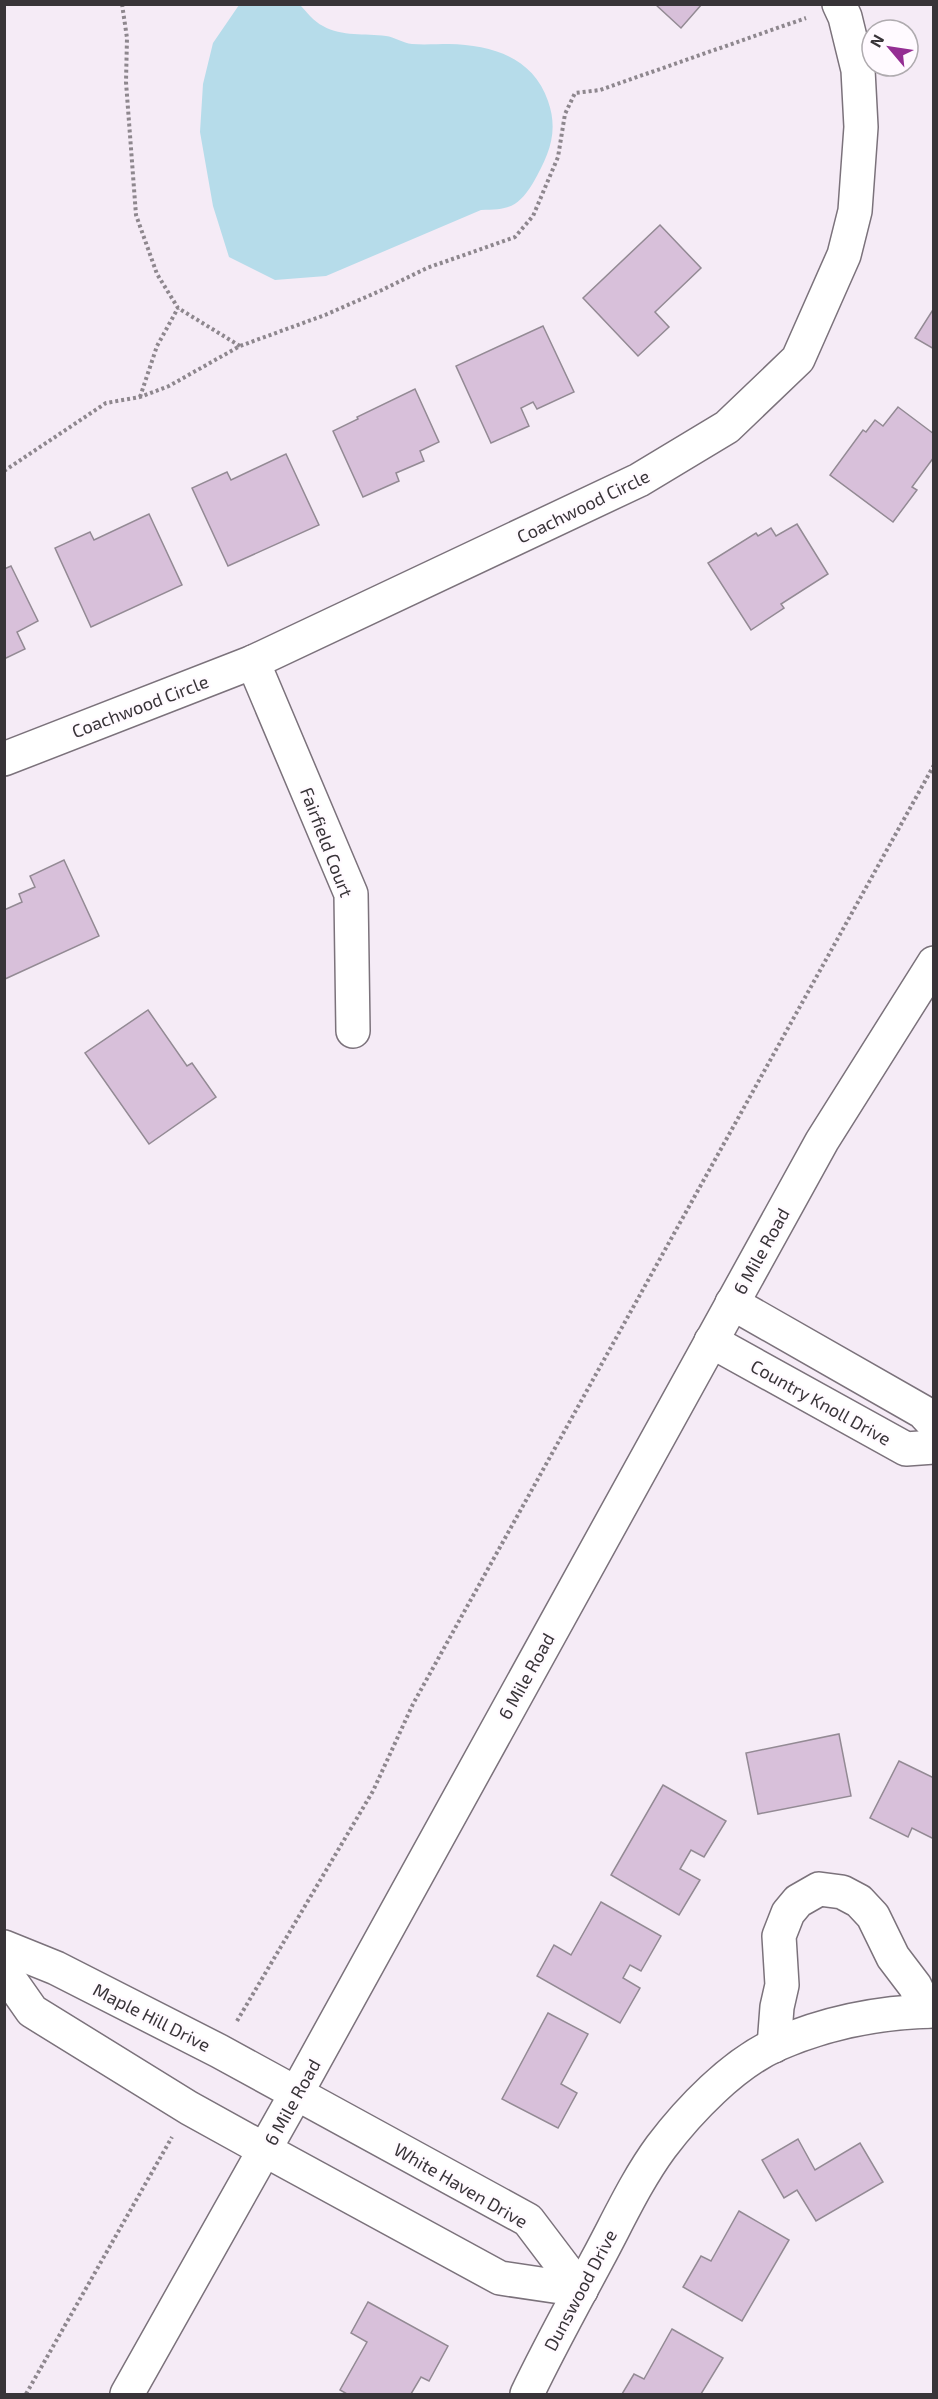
<svg xmlns="http://www.w3.org/2000/svg" width="938" height="2399" viewBox="0 0 938 2399" font-family="'Exo 2',sans-serif">
  <style>
    .water { fill: #b6dcea }
    .building { fill: #d8c0da; stroke: #938a94; stroke-width: 1.5 }
    .lines { fill: none; stroke-linecap: round; stroke-linejoin: round }
    .minor-casing { stroke: #7b727b; stroke-width: 36 }
    .path { stroke: #8e878e; stroke-width: 4; stroke-dasharray: 3 3; stroke-linecap: butt }
    .minor { stroke: #fff; stroke-width: 33 }
    .labels { text-anchor: middle; dominant-baseline: central; stroke-width: 4.5; stroke-linejoin: round; paint-order: stroke }
    .street-label { font-size: 18px; fill: #383438; stroke: #fffaff }
  </style>
  <rect width="100%" height="100%" fill="#f5ebf6"/>
  <!-- water -->
  <path class="water" d="M299,4c7,7 15,18 24,22 19,11 42,7 63,10 8,1 17,7 26,8 12,1 25,0 37,0 43,1 84,13 99,57 11,31 1,54 -15,82 -15,24 -24,27 -52,27l-155,66 -51,4 -46,-23 -16,-51 -13,-74 3,-48 10,-41 26,-38z"/>
  <!-- building -->
  <g class="building">
    <polygon points="655,4 702,4 681,28"/>
    <polygon points="660,225 701,268 655,312 669,327 638,356 583,298"/>
    <polygon points="934,308 934,349 915,338"/>
    <polygon points="543,326 574,392 537,409 533,402 521,408 529,426 491,443 456,366"/>
    <polygon points="415,389 439,442 420,451 424,461 396,473 399,481 363,497 333,431 358,419 357,417"/>
    <polygon points="898,407 934,434 934,457 912,487 917,490 893,522 830,475 863,430 866,432 875,420 883,426"/>
    <polygon points="286,454 319,525 228,566 192,488 227,472 231,480"/>
    <polygon points="149,514 182,585 91,627 55,548 90,532 94,540"/>
    <polygon points="797,524 828,574 781,604 784,608 751,630 708,563 756,533 758,536 771,528 776,536"/>
    <polygon points="11,566 38,621 17,632 25,649 4,659 4,569"/>
    <polygon points="64,860 99,936 5,979 4,910 22,902 19,894 35,887 30,876"/>
    <polygon points="148,1010 187,1066 192,1063 216,1097 149,1144 85,1053"/>
    <polygon points="839,1734 851,1796 758,1814 746,1753"/>
    <polygon points="899,1761 934,1778 934,1839 912,1828 908,1837 870,1818"/>
    <polygon points="663,1785 726,1821 704,1857 691,1850 680,1869 700,1880 679,1915 611,1875"/>
    <polygon points="601,1902 661,1936 641,1971 630,1965 623,1978 640,1988 620,2023 537,1976 554,1945 571,1955"/>
    <polygon points="548,2013 588,2034 561,2084 577,2093 558,2128 502,2099"/>
    <polygon points="798,2139 815,2170 860,2143 883,2182 816,2221 797,2190 784,2198 762,2160"/>
    <polygon points="739,2211 789,2240 742,2321 683,2287 701,2256 711,2261"/>
    <polygon points="368,2302 448,2346 429,2381 421,2377 411,2394 347,2394 340,2390 367,2342 351,2333"/>
    <polygon points="672,2329 723,2358 701,2394 622,2394 634,2374 644,2379"/>
  </g>
  <g class="lines">
    <!-- minor casing -->
    <g class="minor-casing">
      <g id="minor">
        <polyline points="253,662 351,894 353,1031"/>
        <polyline points="4,759 253,662 639,480 727,427 798,359 844,255 855,211 861,127 858,70 845,17 839,4"/>
        <polyline points="732,1303 923,1412 934,1424"/>
        <polyline points="711,1341 906,1449 934,1447"/>
        <polyline points="4,1947 56,1968 219,2051 528,2220 581,2290"/>
        <polyline points="4,1971 32,2011 189,2108 265,2150 500,2278 581,2290"/>
        <polyline points="774,2046 777,2007 782,1985 779,1936 788,1913 798,1901 819,1889 842,1892 859,1901 873,1916 893,1957 915,1986 927,2011"/>
        <polyline points="127,2394 297,2092 822,1141 934,963"/>
        <path d="M527,2394c22,-46 47,-91 71,-136 20,-37 38,-77 63,-111 28,-37 71,-82 114,-102 50,-22 104,-33 159,-34"/>
      </g>
    </g>
    <!-- path -->
    <g class="path">
      <polyline points="122,4 127,38 126,82 136,215 157,274 178,308 240,346"/>
      <polyline points="140,397 157,346 178,308"/>
      <polyline points="4,471 106,403 140,397 169,386 240,346 325,315 382,290 427,268 515,237 533,216 558,157 565,114 575,93 600,90 806,18"/>
      <polyline points="237,2021 373,1791 413,1704 934,765"/>
      <polyline points="26,2394 172,2137"/>
    </g>
    <!-- minor -->
    <use href="#minor" class="minor"/>
  </g>
  <g class="labels">
    <!-- street labels -->
    <g class="street-label">
      <text transform="translate(583 506) rotate(-26)">Coachwood Circle</text>
      <text transform="translate(140 706) rotate(-21)">Coachwood Circle</text>
      <text transform="translate(327 842) rotate(69)">Fairfield Court</text>
      <text transform="translate(761 1251) rotate(-61)">6 Mile Road</text>
      <text transform="translate(821 1402) rotate(29)">Country Knoll Drive</text>
      <text transform="translate(526 1676) rotate(-61)">6 Mile Road</text>
      <text transform="translate(152 2017) rotate(27)">Maple Hill Drive</text>
      <text transform="translate(292 2102) rotate(-61)">6 Mile Road</text>
      <text transform="translate(461 2185) rotate(30)">White Haven Drive</text>
      <text transform="translate(580 2290) rotate(-62)">Dunswood Drive</text>
    </g>
  </g>
  <!-- border -->
  <rect width="938" height="2399" fill="none" stroke="#383438" stroke-width="12"/>
  <!-- north arrow -->
  <g transform="translate(890 48) rotate(299)"><circle r="28" fill="#fffaff" stroke="#afabaf" stroke-width="1.5"/>
  <path d="M0-4.5L10 22L0 15L-10 22Z" fill="#942e93"/>
  <text y="-9" font-size="16" font-weight="bold" text-anchor="middle" fill="#383438">N</text>
  </g>
</svg>
